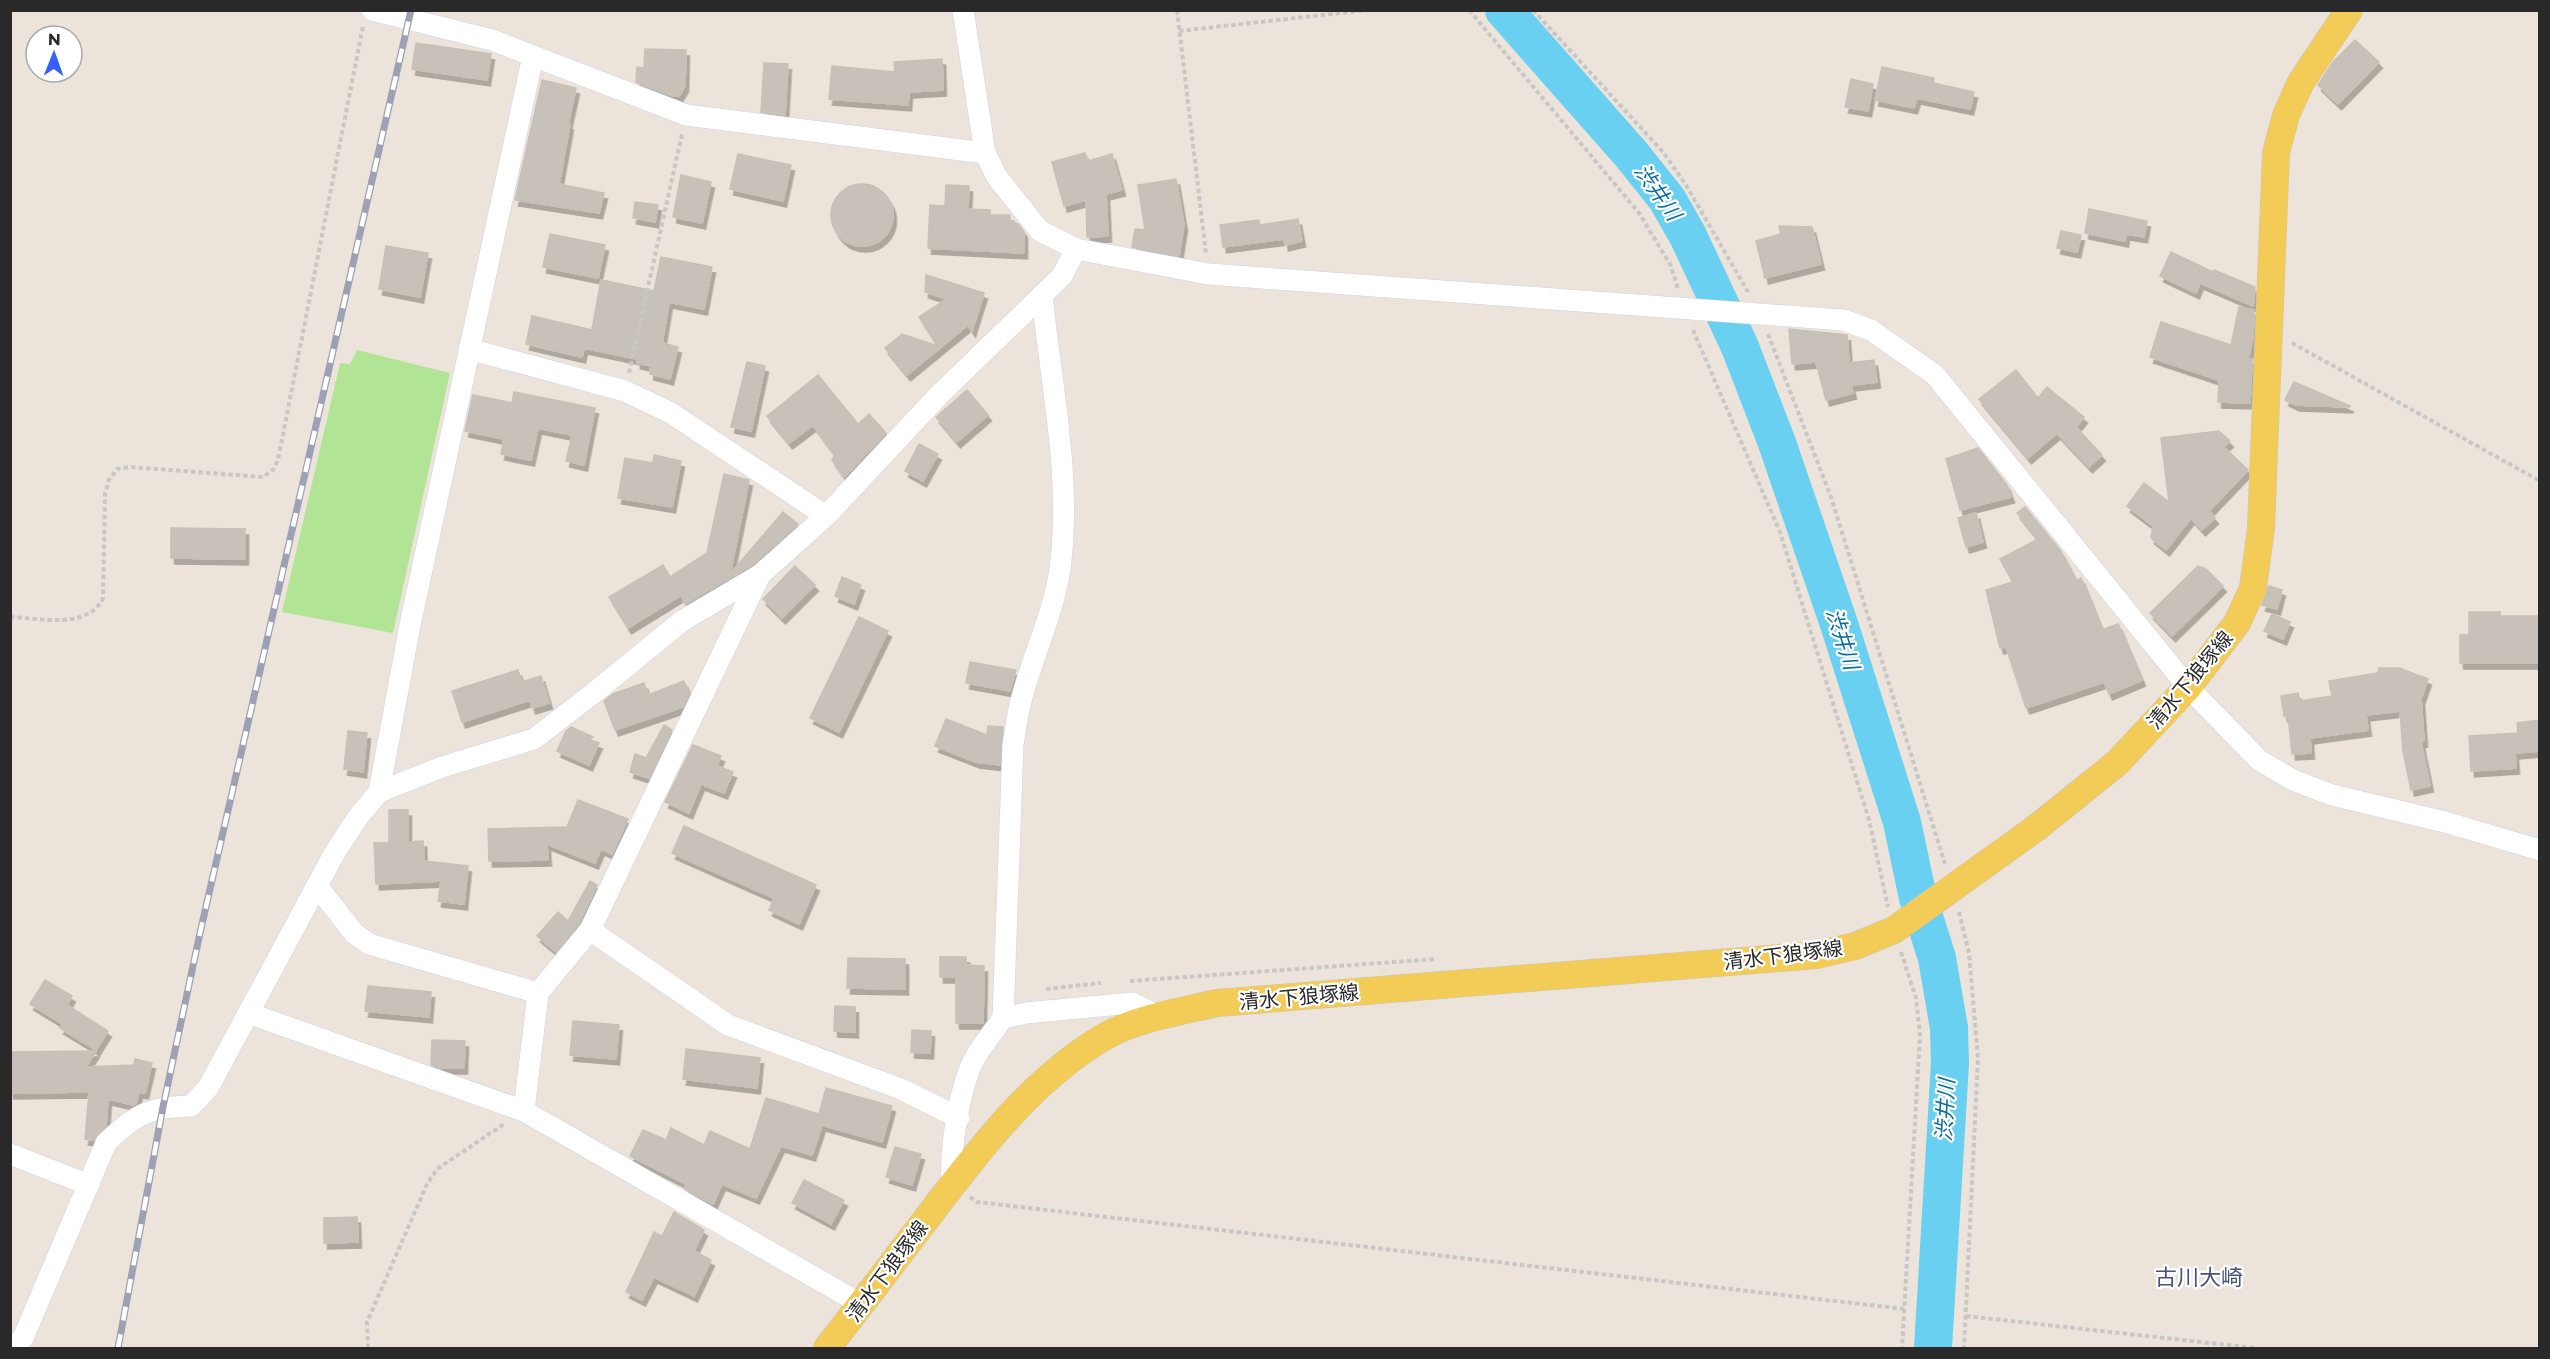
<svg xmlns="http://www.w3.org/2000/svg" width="2550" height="1359" viewBox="0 0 2550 1359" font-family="Montserrat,'Noto Sans JP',sans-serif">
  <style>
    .green { fill: #b2e495 }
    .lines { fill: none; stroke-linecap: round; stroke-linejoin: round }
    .river { stroke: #6ad0f1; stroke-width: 38 }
    .building { fill: #c7c1ba; stroke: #c7c0b4; stroke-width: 1.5; filter: url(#shadow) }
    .minor-casing { stroke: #cfd3e2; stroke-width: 22 }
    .major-casing { stroke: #c7c7c7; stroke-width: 28 }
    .path { stroke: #c7c7c7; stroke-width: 4; stroke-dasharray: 4.5 3; stroke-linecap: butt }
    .minor { stroke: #fff; stroke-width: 21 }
    .major { stroke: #f3cb57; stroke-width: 27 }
    .rail-casing { stroke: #9da1b4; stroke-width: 7 }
    .rail { stroke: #fff; stroke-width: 4.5; stroke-dasharray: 14; stroke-linecap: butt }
    .labels { text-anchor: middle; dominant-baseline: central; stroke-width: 4.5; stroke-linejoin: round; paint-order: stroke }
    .street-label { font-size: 20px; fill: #292929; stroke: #fff }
    .water-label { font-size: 21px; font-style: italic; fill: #0a6d9b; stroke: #fff }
    .quarter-label { font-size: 22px; fill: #48537a; stroke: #fff }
  </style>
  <defs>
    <filter id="shadow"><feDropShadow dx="3.5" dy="6" stdDeviation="0" flood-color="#0004"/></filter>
  </defs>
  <rect width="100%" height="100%" fill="#ece4da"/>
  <!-- green -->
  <polygon class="green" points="357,350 450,373 393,633 282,612 340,363 350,364"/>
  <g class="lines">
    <!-- river -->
    <polyline class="river" points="1504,10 1631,154 1667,199 1688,236 1740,347 1777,443 1839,624 1902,822 1918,898 1937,958 1949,1028 1950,1063 1933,1348"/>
  </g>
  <!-- building -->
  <g class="building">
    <polygon points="2355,40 2379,62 2338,104 2318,85 2333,62"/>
    <polygon points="416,43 491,54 487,80 412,69"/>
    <polygon points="645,49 686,50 685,86 679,96 673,96 636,82 637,67 644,68"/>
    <polygon points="942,59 943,90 909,92 908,105 829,99 832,66 895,72 894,62"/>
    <polygon points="764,63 788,64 785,115 761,112"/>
    <polygon points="1882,67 1934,78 1933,83 1974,92 1970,109 1917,98 1914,108 1875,100"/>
    <polygon points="1851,79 1873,84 1868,111 1845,107"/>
    <polygon points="542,80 576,88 568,124 570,124 559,184 604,193 599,213 515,200"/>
    <polygon points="1085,153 1088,161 1112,154 1122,190 1106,194 1108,236 1087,237 1086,200 1064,206 1052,162"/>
    <polygon points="738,154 791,165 783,201 730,189"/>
    <polygon points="681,175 711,182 702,223 673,217"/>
    <polygon points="1176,179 1184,225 1179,256 1132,247 1135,229 1145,230 1138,185"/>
    <circle cx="862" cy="215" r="31"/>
    <polygon points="946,185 969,186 968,209 990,210 990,215 1010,215 1010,221 1018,224 1024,232 1024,253 928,248 930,205 945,206"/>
    <polygon points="635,202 658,205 655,222 633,218"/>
    <polygon points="2089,209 2147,221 2144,237 2126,234 2125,241 2085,233"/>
    <polygon points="1298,219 1302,241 1285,245 1284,239 1223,247 1220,225 1259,220 1260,225"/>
    <polygon points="1779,226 1812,227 1821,264 1765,278 1756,241 1781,234"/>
    <polygon points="2061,231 2081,235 2077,252 2057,248"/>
    <polygon points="550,234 605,245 598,278 543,267"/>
    <polygon points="386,246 428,253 420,297 379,289"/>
    <polygon points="2171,252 2213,272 2214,270 2255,287 2253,306 2200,283 2196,293 2160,276"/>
    <polygon points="661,257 712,267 704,309 669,302 662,343 678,347 670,379 650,374 651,366 637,363 637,359 584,348 582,357 526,344 532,316 592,330 601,280 654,291"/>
    <polygon points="926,275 984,293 972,331 968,325 907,375 885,348 902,334 938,346 919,317 947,299 925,292"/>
    <polygon points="2239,307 2254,310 2253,338 2248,359 2252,359 2250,403 2218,402 2219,380 2150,357 2161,322 2231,345"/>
    <polygon points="1789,329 1847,335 1849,363 1874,360 1877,382 1851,385 1853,393 1826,400 1816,362 1792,364"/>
    <polygon points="747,362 765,366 751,431 731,427"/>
    <polygon points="2016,370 2038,398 2047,387 2084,417 2076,427 2102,455 2089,467 2057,433 2028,458 1979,399"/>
    <polygon points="818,375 858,424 869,414 886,433 844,477 832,460 835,455 813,425 789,443 767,416"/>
    <polygon points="2294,382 2350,406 2349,407 2296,405 2285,400"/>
    <polygon points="967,390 988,415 957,442 936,417"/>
    <polygon points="514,392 595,408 584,465 566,461 572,435 538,428 531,460 501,454 504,439 465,431 473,395 512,403"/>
    <polygon points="2219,431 2230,441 2224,447 2248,470 2209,511 2215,518 2202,530 2191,518 2166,550 2151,538 2153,526 2127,506 2144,483 2169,502 2161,438"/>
    <polygon points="919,444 938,454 923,481 905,471"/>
    <polygon points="1978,448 2007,485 2011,497 1960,510 1946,459"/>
    <polygon points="654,455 681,461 672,507 618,498 625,458 653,463"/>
    <polygon points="724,474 749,480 730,574 783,512 798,524 752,565 685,604 681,595 628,628 609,597 663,565 670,577 707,553"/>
    <polygon points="2025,507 2060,550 2077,581 2081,578 2102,630 2118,624 2142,680 2109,694 2104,682 2026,708 2006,647 2000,648 1986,590 2013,582 2000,559 2038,539 2017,513"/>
    <polygon points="1976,513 1983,542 1966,547 1958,518"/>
    <polygon points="171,528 245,529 245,559 171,558"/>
    <polygon points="795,566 815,585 782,618 763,599"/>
    <polygon points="2198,566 2206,569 2223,586 2172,636 2150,613"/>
    <polygon points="842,577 861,585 854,604 835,596"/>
    <polygon points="2269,586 2282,590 2277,609 2262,605"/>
    <polygon points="2469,612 2500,612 2500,616 2540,616 2540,663 2460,663 2460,635 2469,635"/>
    <polygon points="2272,614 2290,622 2283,639 2264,631"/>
    <polygon points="859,617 888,631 839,732 810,718"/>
    <polygon points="970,662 1016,670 1010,691 966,683"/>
    <polygon points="2379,668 2399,668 2428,679 2421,699 2424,741 2421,742 2430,786 2411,790 2403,751 2400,711 2366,715 2368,730 2310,738 2311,753 2292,754 2288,715 2284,716 2281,696 2298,693 2300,701 2332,696 2329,681 2378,673"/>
    <polygon points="518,670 522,682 541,676 549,703 532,708 530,700 462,722 452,691"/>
    <polygon points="684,681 689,694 683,707 615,730 604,701 613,694 644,683 648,695"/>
    <polygon points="946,719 987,735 988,726 1003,727 1000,765 976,762 935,746"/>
    <polygon points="2540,720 2540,751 2515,753 2516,768 2471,771 2469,736 2518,733 2517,723"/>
    <polygon points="664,725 672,730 649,778 630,772 635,754 646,758"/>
    <polygon points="571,727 593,737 588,739 599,743 589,765 557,751 566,731"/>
    <polygon points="348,731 367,733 363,772 344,769"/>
    <polygon points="693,745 721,756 717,766 733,772 724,793 701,784 689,813 665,802"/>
    <polygon points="578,800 628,819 612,854 601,849 595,863 547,844 548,860 489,861 488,829 567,827"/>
    <polygon points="389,810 408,810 408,842 423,841 424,861 468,866 464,904 438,901 441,881 376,884 374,843 389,843"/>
    <polygon points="684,826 816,885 799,924 769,910 774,898 672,853"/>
    <polygon points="590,881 597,885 579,923 556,952 537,936 558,912 568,921"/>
    <polygon points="940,957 966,957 966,965 984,966 983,1023 956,1023 956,977 940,977"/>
    <polygon points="848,958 905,959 905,989 847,988"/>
    <polygon points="45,980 72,996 67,1005 108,1031 96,1050 60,1028 63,1024 30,1004"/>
    <polygon points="368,986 431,992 429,1017 365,1011"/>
    <polygon points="835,1006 855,1007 855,1032 834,1031"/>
    <polygon points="573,1021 619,1025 616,1059 570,1055"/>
    <polygon points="912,1030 931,1031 930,1053 911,1052"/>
    <polygon points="432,1040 465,1041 464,1068 440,1068 431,1065"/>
    <polygon points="686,1049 760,1058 757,1088 683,1079"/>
    <polygon points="96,1051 86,1067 134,1065 135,1059 152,1063 145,1093 139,1092 136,1104 133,1105 108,1099 106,1126 94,1140 85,1139 89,1092 10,1093 10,1052"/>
    <polygon points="826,1088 892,1106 882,1142 822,1125 812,1155 781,1146 756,1198 722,1184 713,1204 685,1189 686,1184 630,1156 643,1130 666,1140 671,1128 704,1145 710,1131 750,1149 766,1098 819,1114"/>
    <polygon points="895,1147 921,1154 912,1185 886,1177"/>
    <polygon points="804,1180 844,1200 831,1224 792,1203"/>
    <polygon points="674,1212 704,1230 694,1251 711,1260 694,1296 654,1277 642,1300 626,1292 654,1232 662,1236"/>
    <polygon points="357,1217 358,1242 324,1243 324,1218"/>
  </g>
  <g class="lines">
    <!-- minor casing -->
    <g class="minor-casing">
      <g id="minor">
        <polyline points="372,10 492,40 686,115 985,153"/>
        <polyline points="963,10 985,153 997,177 1040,231 1076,249 1208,274 1843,320 1871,330 1935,375 2188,687 2259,760 2293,780 2332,795 2445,822 2540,850"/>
        <path d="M1042,295c9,90 30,183 18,274 -7,47 -29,90 -40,136 -3,13 -5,27 -7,40l-10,273 23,-5 106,-10 26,13"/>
        <polyline points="469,349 625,391 671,413 826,516"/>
        <polyline points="379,792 442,767 534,739 595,692 682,621 760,575 826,516 938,396 1062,276 1076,249"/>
        <polyline points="317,886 354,933 369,944 538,993 590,930 728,1025 901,1089 959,1118"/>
        <polyline points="590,930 760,575"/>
        <polyline points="248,1013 524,1111 861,1304"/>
        <polyline points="524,1111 538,993"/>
        <polyline points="10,1154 89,1185"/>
        <path d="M952,1185c-2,-36 5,-78 16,-112 7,-20 23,-38 35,-55"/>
        <path d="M11,1348l12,-10 83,-195c29,-29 44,-36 85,-37l17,-18 126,-234 24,-37 21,-25 31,-167 123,-569"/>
      </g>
    </g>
    <!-- major casing -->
    <g class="major-casing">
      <path id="major" d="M827,1348c34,-43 67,-87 100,-130 51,-67 104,-138 177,-181 30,-18 79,-26 113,-34l600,-48 38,-9 39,-16 142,-102 81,-65 71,-76 49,-64 16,-35 8,-60 15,-375 10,-38 15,-33 48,-72"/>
    </g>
    <!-- path -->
    <g class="path">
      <polyline points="1177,10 1206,254"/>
      <polyline points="1469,10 1639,213 1671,266 1678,289"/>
      <polyline points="1533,10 1663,152 1686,185 1748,292"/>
      <polyline points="1179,31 1368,10"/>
      <polyline points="1693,330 1780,532 1869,820 1888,907"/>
      <polyline points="1768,334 1831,497 1945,864"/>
      <polyline points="2292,343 2540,481"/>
      <polyline points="629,373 682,134"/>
      <path d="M10,617c30,1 78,13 93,-19l2,-104 4,-14 8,-11 13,-2 133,10 10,-7 5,-10 85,-434"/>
      <polyline points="1959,912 1969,953 1978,1058 1964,1348"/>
      <polyline points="1901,952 1916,998 1920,1035 1902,1348"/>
      <polyline points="1130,981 1436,959"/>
      <polyline points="1046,989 1101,983"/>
      <polyline points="970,1197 977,1202 1904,1309"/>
      <polyline points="1966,1316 2255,1348"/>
      <polyline points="368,1348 367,1322 427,1184 437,1169 504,1124"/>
    </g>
    <!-- minor -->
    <use href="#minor" class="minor"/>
    <!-- major -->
    <use href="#major" class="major"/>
    <!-- rail casing -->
    <g class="rail-casing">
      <polyline id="rail" points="118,1348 163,1107 200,933 411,10"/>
    </g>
    <!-- rail -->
    <use href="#rail" class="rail"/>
  </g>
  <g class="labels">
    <!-- street labels -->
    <g class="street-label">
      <text transform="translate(2190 680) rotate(-50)">清水下狼塚線</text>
      <text transform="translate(1783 955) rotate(-7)">清水下狼塚線</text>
      <text transform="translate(1299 997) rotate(-5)">清水下狼塚線</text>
      <text transform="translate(887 1271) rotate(-53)">清水下狼塚線</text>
    </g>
    <!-- water labels -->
    <g class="water-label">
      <text transform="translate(1658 192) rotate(55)">渋井川</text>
      <text transform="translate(1843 639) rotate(72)">渋井川</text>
      <text transform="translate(1945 1110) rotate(-87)">渋井川</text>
    </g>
    <!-- quarter labels -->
    <g class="quarter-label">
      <text x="2199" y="1277">古川大崎</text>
    </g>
  </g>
  <!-- border -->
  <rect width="2550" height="1359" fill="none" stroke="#292929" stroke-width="24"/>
  <!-- north arrow -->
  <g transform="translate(54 54) rotate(1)"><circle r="28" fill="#ffffff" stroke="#a9a9a9" stroke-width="1.5"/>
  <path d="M0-4.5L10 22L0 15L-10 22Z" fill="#355ffe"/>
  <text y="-9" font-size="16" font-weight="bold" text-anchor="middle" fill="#292929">N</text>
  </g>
</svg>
